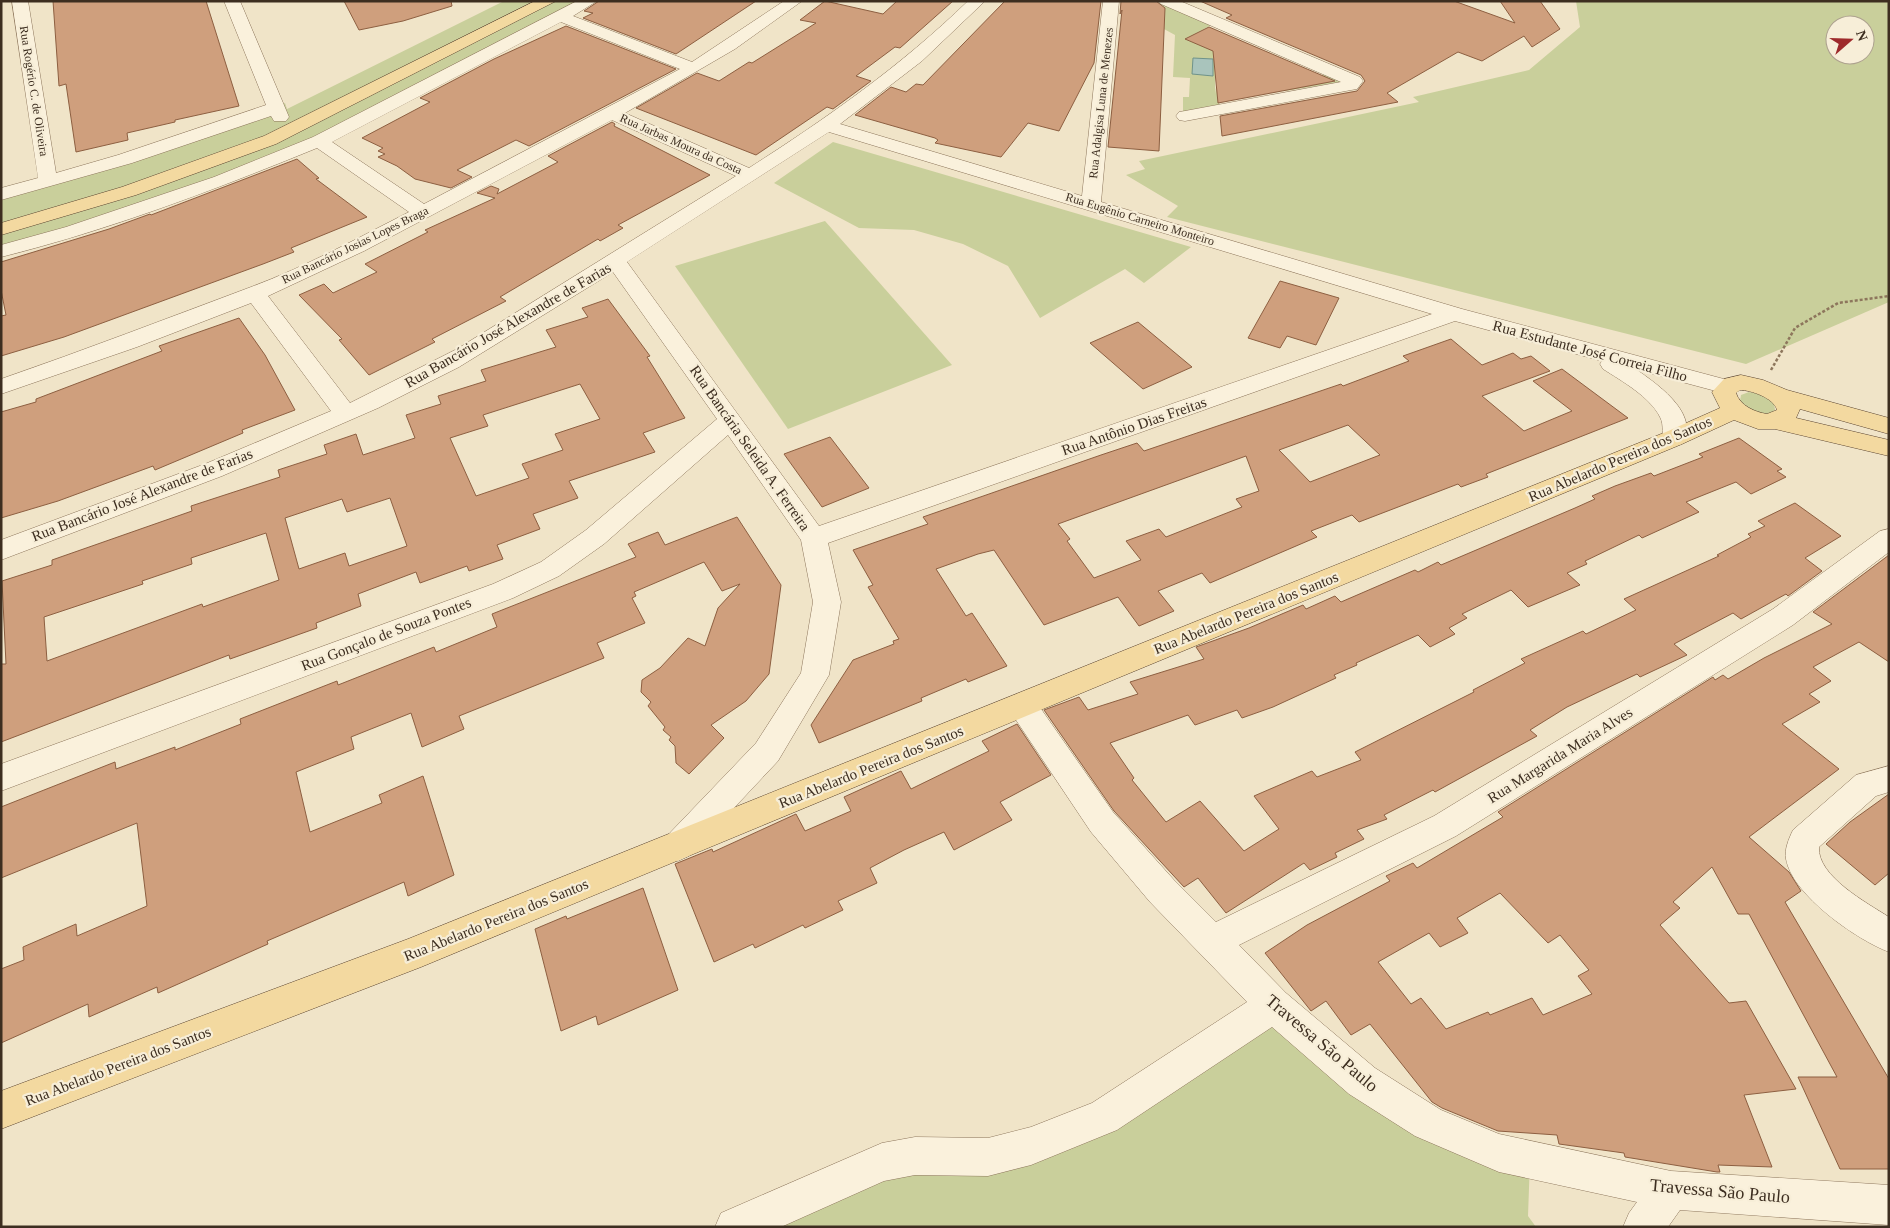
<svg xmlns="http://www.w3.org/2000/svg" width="1890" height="1228" viewBox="0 0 1890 1228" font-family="Georgia,serif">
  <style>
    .green { fill: #c9cf9b; fill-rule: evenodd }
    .water { fill: #a9c4bc; stroke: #6f938a }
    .building { fill: #cf9f7d; stroke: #8d5f41; fill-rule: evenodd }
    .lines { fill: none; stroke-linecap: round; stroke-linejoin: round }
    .minor-casing { stroke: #8d765c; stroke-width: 1 }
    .major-casing { stroke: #5b4430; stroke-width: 1 }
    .path { stroke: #8d765c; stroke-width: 2.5; stroke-dasharray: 3 2; stroke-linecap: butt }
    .minor { fill: #faf1dc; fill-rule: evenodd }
    .major { fill: #f3d9a0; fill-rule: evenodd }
    .labels { text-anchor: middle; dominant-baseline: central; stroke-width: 4.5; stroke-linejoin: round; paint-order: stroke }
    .far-street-label { font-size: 12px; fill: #3d2e20; stroke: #f7eed8 }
    .street-label { font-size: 15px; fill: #3d2e20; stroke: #f7eed8 }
    .near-street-label { font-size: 18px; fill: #3d2e20; stroke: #f7eed8 }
  </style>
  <rect width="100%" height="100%" fill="#f0e4c8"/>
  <!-- green -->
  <g class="green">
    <polygon points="504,1 596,1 339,138 1,257 1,188 147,149 285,103 287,109"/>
    <path d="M1576,1h313v301l-143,62 -579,-147 11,-11 -52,-31 19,-6 -6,-8 280,-59 -6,-5 116,-27 51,-43zM1835,25h30v30h-30z"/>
    <path d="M1162,2l53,21 -29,16 115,49 27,-16 20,9 -63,10 -8,-3 -59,14 5,5 -40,7v-17h6l1,-19 -17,-1 2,-42 -11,-6 1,-22 -15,-1zM1215,70l28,19 -27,-2 -1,7z"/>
    <polygon points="833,142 1191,247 1144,283 1125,269 1040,318 1008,266 963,244 914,230 859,228 774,183"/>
    <polygon points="825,221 952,365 788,429 675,266"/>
    <path d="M1749,392l12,2 13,9 1,7c-12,10 -26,-1 -35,-9l1,-6z"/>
    <polygon points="1274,1005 1362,1081 1530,1160 1528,1216 1536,1227 735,1227 882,1162 1031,1146"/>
  </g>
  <!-- water -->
  <polygon class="water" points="1193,58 1213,59 1213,76 1192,74"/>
  <!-- building -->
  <g class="building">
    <polygon points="53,1 206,1 239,106 175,120 175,122 127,133 128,140 76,152 66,84 59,86"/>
    <polygon points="344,1 451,1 452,6 403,21 359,30"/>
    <polygon points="599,1 756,1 676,54 583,18 593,13 584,11"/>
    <polygon points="825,1 883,14 897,1 953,1 900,48 895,47 856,76 871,81 833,109 827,107 756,155 636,108 697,73 719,81 749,62 752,63 816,23 800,20"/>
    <polygon points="1005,1 1101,1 1094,63 1059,131 1028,123 1001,157 935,143 938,140 935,138 855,115 891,87 906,92 916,84 923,85"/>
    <polygon points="1121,1 1156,1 1165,8 1159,151 1108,147 1122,10 1120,14"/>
    <polygon points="1200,1 1454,1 1515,23 1500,1 1540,1 1560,29 1532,47 1524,36 1482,61 1458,52 1387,93 1398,102 1222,136 1220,116 1357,91 1365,81 1361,75 1226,18 1232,15"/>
    <polygon points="566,26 676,69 529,146 516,140 457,170 472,177 451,188 415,179 397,166 378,157 385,154 378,151 383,148 362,138 430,102 420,98 494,59"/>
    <polygon points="1209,27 1335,81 1218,103 1213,51 1185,39"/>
    <polygon points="612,122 615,124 614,126 710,175 618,225 623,228 600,241 598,239 500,297 506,301 432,339 435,342 369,375 339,340 342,339 299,295 324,284 333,293 377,272 365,264 428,232 425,230 495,198 477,193 491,186 499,189 497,194 558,162 548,156"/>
    <polygon points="297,159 319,178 316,179 367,217 291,248 294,252 263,264 64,337 1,356 1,316 6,315 1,290 1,262 109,229 150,214 151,215"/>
    <polygon points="1280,281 1339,298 1316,345 1287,336 1280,348 1248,338"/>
    <path d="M608,299l42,57 -3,1 38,61 -42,15 12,19 -86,29 9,17 -45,16 7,15 -43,16 6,14 -34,12 -2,-5 -47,17 -4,-11 -58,22 3,12 -45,17 1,5 -87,31 -1,-4 -228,87v-78h5l-4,-83 50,-16v-5l140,-49 -1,-5 89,-29 -2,-7 49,-16 -3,-9 32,-11 7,21 52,-17 -9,-23 35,-11 -3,-8 48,-15 -5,-11 75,-23 -10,-17 42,-13 -6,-9zM580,384l20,35 -45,15 8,16 -41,14 7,14 -53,18 -26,-58 38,-12 -5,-11zM390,498l17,48 -58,20 -4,-13 -46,16 -14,-51 57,-19 5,13zM266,533l13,47 -76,27 -1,-3 -155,57 -3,-44 99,-33 -1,-3 50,-17 -1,-6z"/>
    <polygon points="239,318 265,355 295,410 242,430 243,433 155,470 153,466 58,501 1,518 1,412 36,402 36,399 162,351 159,346"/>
    <polygon points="1138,322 1192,367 1143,389 1090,343"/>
    <path d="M1451,339l31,26 31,-12 8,6 10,-3 19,15 -68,25 42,35 48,-20 -39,-30 29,-12 66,49 -142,56 2,3 -27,10 -3,-3 -99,38 -7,-7 -41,16 6,6 -107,46 -8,-10 -44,18 16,20 -35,15 -21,-29 -74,28 -50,-75 -16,4 -42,15 30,47 6,-3 35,53 -39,16 -2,-3 -45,19 1,3 -103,42 -8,-18 42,-65 41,-16 -1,-3 6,-2 -31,-52 5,-2 -20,-35 75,-26 -5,-7 178,-62 36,-12 7,8 197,-67 2,2 66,-25 -6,-5zM1348,425l32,30 -70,27 -31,-32zM1246,456l13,35 -23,8 6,8 -76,30 -7,-8 -33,12 15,19 -47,18 -27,-37 3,-2 -12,-15z"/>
    <polygon points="830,437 869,488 822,507 784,454"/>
    <polygon points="1739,438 1782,469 1777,471 1786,477 1751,494 1736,482 1686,502 1699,512 1642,538 1639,535 1585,561 1587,564 1567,573 1580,585 1528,607 1511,590 1462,614 1467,618 1449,628 1455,634 1430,647 1418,635 1356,663 1357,665 1334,675 1336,678 1273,707 1242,718 1237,710 1195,725 1188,715 1110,743 1134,778 1132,780 1166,822 1200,801 1244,851 1279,829 1254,796 1312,771 1317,777 1361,760 1355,752 1474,692 1473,690 1525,663 1521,659 1583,631 1586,634 1636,610 1624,599 1719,556 1717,555 1751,537 1748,534 1765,526 1758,521 1795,503 1841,536 1805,558 1822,571 1788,596 1786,594 1741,619 1733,613 1674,644 1687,655 1640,677 1637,674 1567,707 1530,730 1537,736 1435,792 1433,790 1384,815 1387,819 1357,830 1364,839 1335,853 1337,857 1310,870 1304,863 1226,913 1198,878 1184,887 1114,811 1044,710 1079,697 1088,710 1138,694 1130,682 1204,659 1196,647 1249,628 1303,605 1306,609 1335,596 1341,602 1415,570 1418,572 1438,562 1441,565 1575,508 1595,499 1592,496 1615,486 1651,473 1654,476 1703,457 1699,454"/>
    <polygon points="737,517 781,585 769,674 746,701 711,725 724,738 689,774 676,763 675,746 669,740 671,737 663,730 665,727 648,706 651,702 641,692 642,680 660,668 688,638 705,646 718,608 740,584 722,591 704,562 634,592 636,596 632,598 645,623 597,643 604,658 459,716 464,729 422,747 411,713 351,737 354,749 296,772 310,832 382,803 379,795 423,776 454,875 408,896 404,882 267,941 268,944 158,993 157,987 89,1017 88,1004 1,1043 1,969 24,960 23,947 76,924 77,936 147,906 137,823 1,878 1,807 115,762 116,769 175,747 175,750 241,724 240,719 337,681 338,685 434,647 436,652 497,627 492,614 636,557 628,544 658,532 665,545"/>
    <path d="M1889,555v107l-30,-20 -46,25 18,14 -22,13 11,8 -38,22 57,45 -90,68 40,35 12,19 -16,11 104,177v90h-49l-42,-92h39l-88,-163h-11l-26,-47 -39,35 7,6 -20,17 69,78 17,-2 50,88 -52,6 28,72 -54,-2 2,7h-3l-92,-15 -1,-4 -65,-9 -2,-9 -59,-4 -56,-23 -10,-6 -62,-78 -19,11 -25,-34 -15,10 -46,-58 42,-28 83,-44 -4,-5 27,-13 4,5 86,-51 -5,-5 215,-135 2,3 8,-5 5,4 36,-21 68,-34 -19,-12zM1500,893l48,50 12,-8 29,35 -11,6 14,18 -49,21 -11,-17 -42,17 -2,-3 -42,17 -25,-31 -10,6 -33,-42 51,-29 11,14 28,-14 -11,-15z"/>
    <polygon points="1017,724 1051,775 1000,802 1012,820 954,850 944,832 904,850 870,868 877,883 838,901 843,910 805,928 803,925 755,948 753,944 714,962 675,864 712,849 713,852 796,814 805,831 851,811 844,797 901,771 911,789 989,751 982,741"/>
    <polygon points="1889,794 1889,873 1875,885 1826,844 1850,822"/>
    <polygon points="643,888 678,990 598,1025 596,1016 561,1031 535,929 566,916 567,919"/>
  </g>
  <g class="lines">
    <!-- minor casing -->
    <g class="minor-casing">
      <g id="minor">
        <polygon points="12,1 28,1 56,173 118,155 266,105 224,1 240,1 289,117 286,121 274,121 271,116 132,163 1,200 1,188 38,178"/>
        <path d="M577,1h20l-24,15 119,46 92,-61h18l-67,48 -110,64 124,55c78,-50 152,-102 219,-167h17l-63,60 -82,63 242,72 21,-195h16l-18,201 361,107 273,73 4,5 -4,5 -8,2 -90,-24c20,14 64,44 45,74l-8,2 -8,-2c-6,-9 -1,-18 -6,-27 -10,-20 -38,-36 -57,-48l-3,-5 2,-3 -147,-40 -627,222 13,59 -12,73 -51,86 -89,95 -11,5 -11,-5 -5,-10 5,-10 89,-93 45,-70 12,-71 -12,-62 -73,-105 -124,109 -45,32 -46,22 -512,193v-27l492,-180 48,-22 45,-32 131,-111 -104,-147 -154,95 -81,41 -156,68 -221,84v-20l204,-76 126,-53 -80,-108 -114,44 -136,47v-15c84,-29 167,-61 250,-92 54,-20 107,-49 158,-75l-92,-64c-103,42 -208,82 -316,109v-12l65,-18 148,-50 99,-40zM561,22l119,47 -256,135 -92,-62zM612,120l124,56 -279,173 -107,54 -82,-107 96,-45zM829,132l603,182 -613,212 -192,-264z"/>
        <polygon points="1158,1 1180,1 1360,77 1363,81 1357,89 1351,90 1185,121 1179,120 1176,116 1179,112 1185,111 1341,82 1161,4"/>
        <polygon points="1889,529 1889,552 1793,625 1456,836 1239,945 1286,993 1375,1068 1441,1110 1499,1134 1671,1171 1889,1185 1889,1225 1680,1210 1668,1227 1623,1227 1629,1213 1637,1202 1499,1172 1415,1136 1349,1094 1272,1027 1117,1130 1031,1165 988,1176 915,1175 884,1181 781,1227 715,1227 721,1213 882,1143 915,1137 988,1138 1031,1127 1092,1103 1247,1002 1150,902 1091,832 1012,714 1007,705 1012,696 1022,693 1032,696 1113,812 1174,880 1216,922 1434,816 1773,609 1880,531"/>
        <path d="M1889,766v26l-13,4 -57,51c-2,29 48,56 70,70v35c-32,-12 -97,-57 -103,-93 -2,-9 3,-21 7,-29l63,-55z"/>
      </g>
    </g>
    <!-- major casing -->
    <g class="major-casing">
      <g id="major">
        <polygon points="535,1 556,1 276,144 136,195 1,235 1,223 122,187 264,136"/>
        <path d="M1741,375l22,5 24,10 102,28v16l-89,-25 -4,9 93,22v16l-114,-27h-17l-24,-9 -52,24 -1261,523 -420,162v-38l407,-152 1258,-507 54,-24 -8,-16 12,-13zM1740,390c11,0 34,8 37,20l-10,4c-12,-2 -27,-8 -31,-21z"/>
      </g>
    </g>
    <!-- path -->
    <polyline class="path" points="1771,370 1795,328 1838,303 1889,296"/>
    <!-- minor -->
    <use href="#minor" class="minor"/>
    <!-- major -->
    <use href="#major" class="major"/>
  </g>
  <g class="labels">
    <!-- far-street labels -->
    <g class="far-street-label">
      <text transform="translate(34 91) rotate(81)">Rua Rogério C. de Oliveira</text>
      <text transform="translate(1101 103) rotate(-84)">Rua Adalgisa Luna de Menezes</text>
      <text transform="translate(681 144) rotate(24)">Rua Jarbas Moura da Costa</text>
      <text transform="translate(1140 219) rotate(17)">Rua Eugênio Carneiro Monteiro</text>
      <text transform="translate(355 245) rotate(-26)">Rua Bancário Josias Lopes Braga</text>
    </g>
    <!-- street labels -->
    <g class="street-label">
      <text transform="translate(508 325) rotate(-30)">Rua Bancário José Alexandre de Farias</text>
      <text transform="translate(1590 351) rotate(15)">Rua Estudante José Correia Filho</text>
      <text transform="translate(1134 426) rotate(-19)">Rua Antônio Dias Freitas</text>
      <text transform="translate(750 448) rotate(55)">Rua Bancária Seleida A. Ferreira</text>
      <text transform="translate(1620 459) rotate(-23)">Rua Abelardo Pereira dos Santos</text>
      <text transform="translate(142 495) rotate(-21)">Rua Bancário José Alexandre de Farias</text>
      <text transform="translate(1246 613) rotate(-22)">Rua Abelardo Pereira dos Santos</text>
      <text transform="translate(386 634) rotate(-21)">Rua Gonçalo de Souza Pontes</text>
      <text transform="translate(1560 755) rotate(-32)">Rua Margarida Maria Alves</text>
      <text transform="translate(871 767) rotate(-22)">Rua Abelardo Pereira dos Santos</text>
      <text transform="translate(496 920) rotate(-22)">Rua Abelardo Pereira dos Santos</text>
      <text transform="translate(118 1066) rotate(-21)">Rua Abelardo Pereira dos Santos</text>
    </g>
    <!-- near-street labels -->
    <g class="near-street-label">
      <text transform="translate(1322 1043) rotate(40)">Travessa São Paulo</text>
      <text transform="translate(1720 1191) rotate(5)">Travessa São Paulo</text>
    </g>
  </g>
  <!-- border -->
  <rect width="1890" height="1228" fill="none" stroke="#3d2e20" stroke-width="5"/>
  <!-- north arrow -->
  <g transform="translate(1850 40) rotate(70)"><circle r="24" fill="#f7eed8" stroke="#ada18e"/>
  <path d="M0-4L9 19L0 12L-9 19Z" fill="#9e2a2b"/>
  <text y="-8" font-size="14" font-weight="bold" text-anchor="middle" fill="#3d2e20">N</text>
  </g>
</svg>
